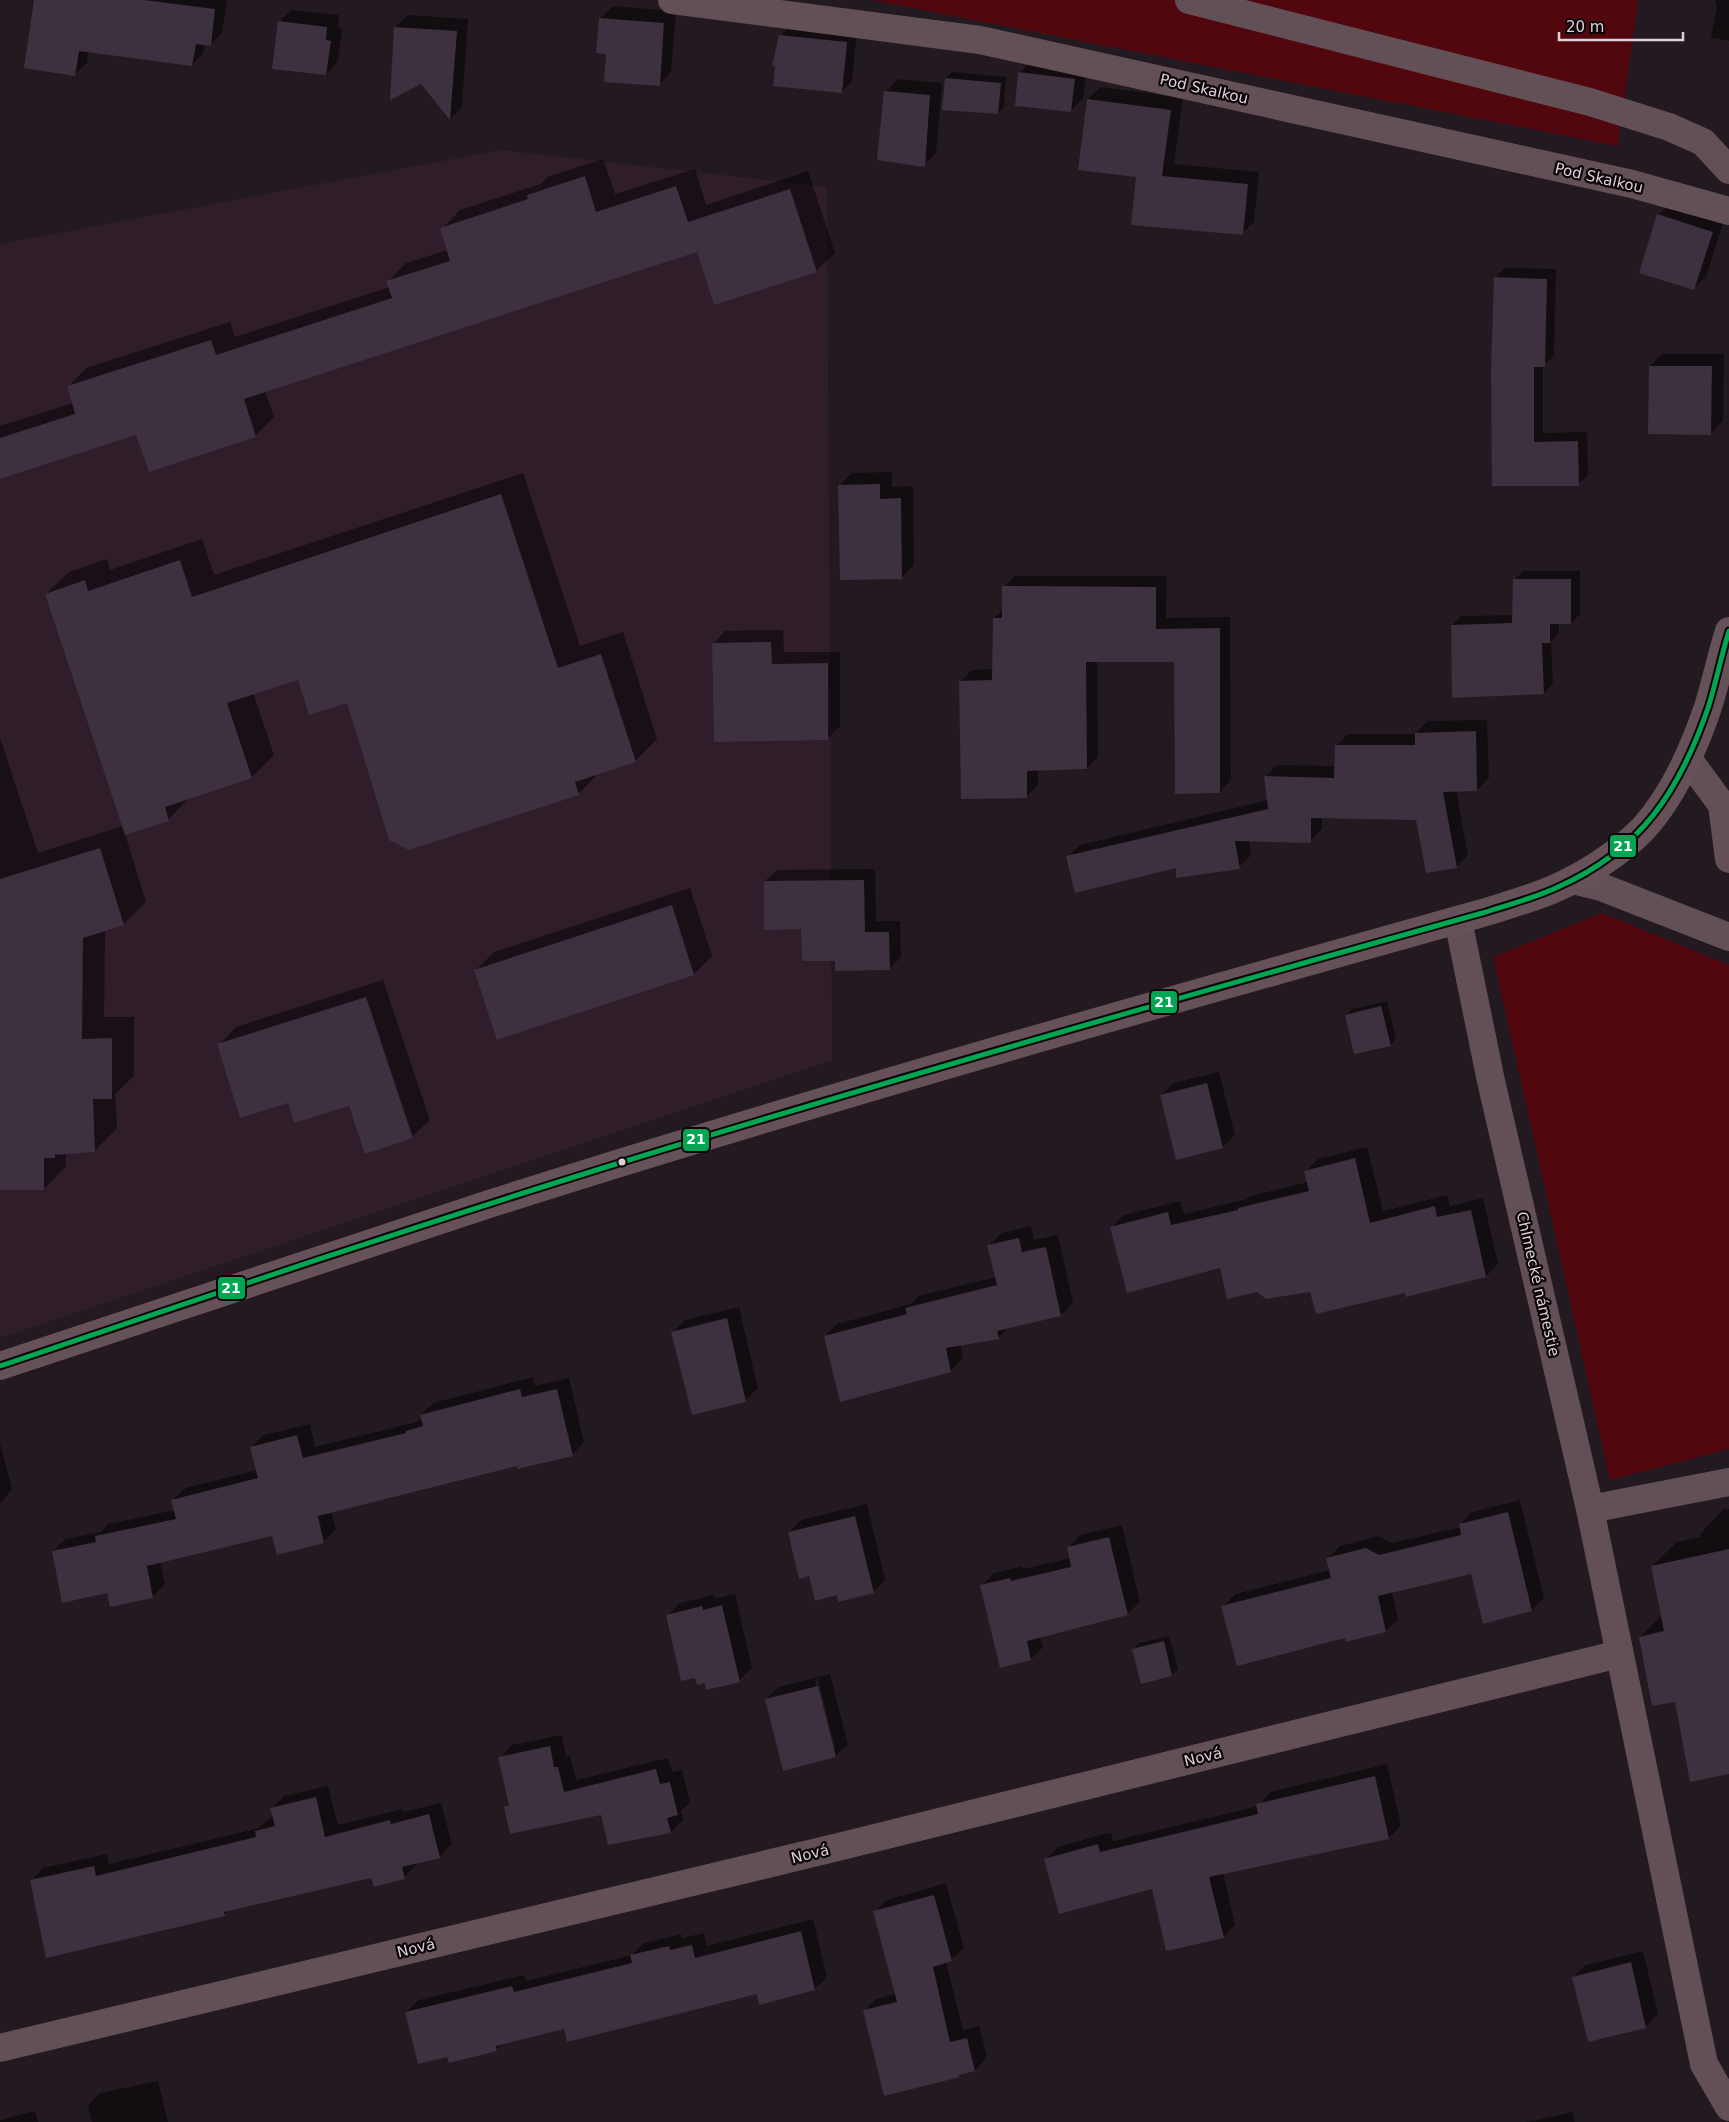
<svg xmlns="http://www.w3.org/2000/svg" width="1729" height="2122" viewBox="0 0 1729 2122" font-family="'DejaVu Sans',sans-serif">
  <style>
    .built { fill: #2f1d2a }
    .green { fill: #52070e }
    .shadow { fill: #0007; fill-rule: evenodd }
    .building { fill: #3d303f }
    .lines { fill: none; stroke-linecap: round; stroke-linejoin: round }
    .minor { stroke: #625056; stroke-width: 28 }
    .secondary { stroke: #665158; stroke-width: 28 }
    .bus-1-casing { stroke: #0b0509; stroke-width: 9 }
    .bus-1 { stroke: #00a651; stroke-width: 5 }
    .bus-dot { fill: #dcd1d8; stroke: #0b0509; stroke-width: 2 }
    .labels { text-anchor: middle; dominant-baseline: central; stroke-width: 4.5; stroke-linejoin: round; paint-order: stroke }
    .street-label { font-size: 15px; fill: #dcd1d8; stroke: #0b0509 }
    .line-badge { stroke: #0b0509; stroke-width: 2 }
    .badge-label { font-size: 14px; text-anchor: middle; font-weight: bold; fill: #fff }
  </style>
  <rect width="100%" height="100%" fill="#221a20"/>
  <!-- built -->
  <polygon class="built" points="501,150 827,187 832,1060 0,1338 0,244"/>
  <!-- green -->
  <g class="green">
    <polygon points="872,0 1638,0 1618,146"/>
    <polygon points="1602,913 1729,965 1729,1449 1610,1480 1493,957"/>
  </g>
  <!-- shadow -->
  <g class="shadow">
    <polygon points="35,0 227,0 222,33 210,45 205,44 204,52 192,65 88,51 87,63 74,75"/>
    <polygon points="1716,0 1729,0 1729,41 1711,38 1717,5 1715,4"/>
    <polygon points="613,6 676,11 671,72 659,85 607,53 600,19"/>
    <polygon points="291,10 339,15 338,28 342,29 338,61 326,74 279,22"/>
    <polygon points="408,15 468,19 462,107 450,119 421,82 395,27"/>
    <polygon points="791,25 857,31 852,81 841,92 777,65 780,36"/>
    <polygon points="1032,61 1087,67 1083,98 1071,111 1019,73"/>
    <polygon points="952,72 1006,77 1004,107 998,113 946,78"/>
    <polygon points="898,79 942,83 936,153 924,165 886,92"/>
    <polygon points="1101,87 1183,98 1174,164 1259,172 1254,222 1242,234 1137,176 1088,99"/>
    <polygon points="603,159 615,194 695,169 706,205 808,171 835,253 816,271 698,251 265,391 274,417 255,436 137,434 0,478 0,426 73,403 68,387 86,368 230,322 235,337 390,287 388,281 406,263 448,250 442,229 460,210 541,184 547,177"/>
    <polygon points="1671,203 1724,220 1706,277 1693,289 1658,215"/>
    <polygon points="1505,268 1556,269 1554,356 1543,366 1543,433 1587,432 1588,475 1578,484 1493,485 1495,278"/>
    <polygon points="1662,354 1724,354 1723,421 1711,433 1650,366"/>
    <polygon points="892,472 892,487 913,486 914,565 901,578 840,485 852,473"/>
    <polygon points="523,473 580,646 623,632 657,739 635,761 599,773 578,794 348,701 299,678 253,693 274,755 252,777 190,797 168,820 125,834 146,902 124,924 105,930 104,1017 134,1017 134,1076 115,1094 117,1128 95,1151 66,1153 66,1166 44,1189 0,1189 0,738 38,853 123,826 46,594 69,572 107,559 110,570 202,539 214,575"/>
    <polygon points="1523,571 1580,571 1580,614 1571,623 1559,623 1559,633 1551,641 1553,684 1544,693 1452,625 1461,616 1514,615 1514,580"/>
    <polygon points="1015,576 1167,576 1166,618 1230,617 1231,780 1220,792 1175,661 1097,661 1098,757 1087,768 1038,769 1038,785 1027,796 961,681 972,670 993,669 994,618 1003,609 1004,587"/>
    <polygon points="783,630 784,652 840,652 840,726 828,738 713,644 725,631"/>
    <polygon points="1487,720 1489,778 1477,790 1456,790 1468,855 1456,867 1417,818 1322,817 1322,829 1310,841 1249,840 1251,855 1239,867 1177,866 1068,857 1080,845 1268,800 1265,777 1277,765 1336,766 1336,746 1348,734 1415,734 1428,721"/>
    <polygon points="875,869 876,921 900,921 901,957 889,969 802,928 765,881 777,870"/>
    <polygon points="690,888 712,956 694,974 476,970 494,952"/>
    <polygon points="383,980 430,1120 412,1137 350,1104 219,1045 236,1027"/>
    <polygon points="1387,1001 1396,1039 1390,1045 1346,1015 1352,1009"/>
    <polygon points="1219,1072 1235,1135 1223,1147 1161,1096 1173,1083"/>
    <polygon points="1367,1147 1383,1211 1447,1195 1450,1206 1483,1198 1498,1264 1486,1276 1407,1295 1406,1291 1311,1290 1221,1267 1112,1227 1124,1215 1180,1201 1184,1214 1247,1199 1251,1196 1308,1182 1306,1171 1318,1159"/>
    <polygon points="1031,1226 1034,1240 1058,1235 1073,1303 1061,1315 1009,1327 998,1338 960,1344 963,1358 951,1371 825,1336 837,1324 911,1304 919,1296 996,1277 989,1246 1001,1233"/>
    <polygon points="739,1307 758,1388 746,1400 693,1414 673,1332 685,1320"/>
    <polygon points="533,1377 535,1386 569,1378 584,1442 572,1455 518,1464 331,1511 336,1529 324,1541 278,1553 273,1534 160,1561 165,1584 152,1597 108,1592 53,1551 65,1539 101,1532 108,1524 175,1510 173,1500 185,1488 257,1470 251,1447 264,1435 310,1424 315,1447 417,1422 422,1418 421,1415 433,1403"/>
    <polygon points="0,1443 12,1489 0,1504"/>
    <polygon points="1520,1500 1544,1598 1532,1610 1484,1622 1472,1572 1392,1592 1398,1619 1386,1631 1346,1636 1223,1607 1235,1594 1330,1570 1327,1559 1340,1546 1379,1536 1392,1543 1461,1527 1460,1525 1472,1512"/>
    <polygon points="867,1504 885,1580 873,1592 838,1594 789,1532 801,1520"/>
    <polygon points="1724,1509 1729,1509 1729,1773 1676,1701 1640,1637 1662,1615 1652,1566 1677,1542 1701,1537 1700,1534"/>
    <polygon points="1122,1525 1140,1602 1127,1614 1040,1636 1043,1647 1031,1659 982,1586 994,1573 1022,1566 1023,1569 1071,1558 1068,1548 1080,1535"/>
    <polygon points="735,1594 752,1668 740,1680 707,1688 706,1682 695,1676 667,1616 680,1603 714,1595 715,1599"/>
    <polygon points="1169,1636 1178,1669 1172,1675 1142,1682 1133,1649 1139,1643"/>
    <path d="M830,1674l18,70 -13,12 -69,-57 13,-12zM818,1679l17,70h-2l-18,-69z"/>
    <polygon points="562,1735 566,1756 570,1755 576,1780 668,1758 672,1772 682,1770 690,1802 681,1811 683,1820 671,1832 641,1839 602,1814 505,1807 510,1802 500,1758 512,1745"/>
    <polygon points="1387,1764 1401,1825 1389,1838 1223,1872 1235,1925 1223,1937 1152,1888 1046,1859 1058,1847 1111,1832 1113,1841 1258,1806 1270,1792"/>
    <polygon points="328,1786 338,1825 402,1809 403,1812 441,1803 452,1844 439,1857 416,1863 416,1865 404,1878 372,1876 229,1910 224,1915 31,1881 43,1868 107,1854 109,1864 259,1828 269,1819 274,1817 272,1808 284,1796"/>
    <polygon points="946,1883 964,1948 951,1960 946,1962 963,2030 979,2026 987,2057 975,2070 962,2073 959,2076 864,2011 876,1999 896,1994 874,1912 887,1900"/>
    <polygon points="813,1919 827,1977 815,1989 758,1992 565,2028 504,2042 497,2050 448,2056 406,2012 419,2000 524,1975 526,1981 632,1955 644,1943 681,1934 682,1938 704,1933 707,1946"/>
    <polygon points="1643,1951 1658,2014 1645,2027 1573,1977 1586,1965"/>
    <polygon points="158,2081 168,2122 92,2122 88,2106 100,2093"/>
    <polygon points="35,2111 38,2122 0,2122 0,2120"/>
    <polygon points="1573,2112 1575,2122 1526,2122"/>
  </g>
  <!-- building -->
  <g class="building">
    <polygon points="34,0 144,0 215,9 211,46 196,44 192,66 79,51 75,76 24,68"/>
    <polygon points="599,18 664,23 660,86 604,82 606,54 596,53"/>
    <polygon points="278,21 327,27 326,40 331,41 326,75 272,69"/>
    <polygon points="394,27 457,31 450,120 421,84 390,100"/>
    <polygon points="779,35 847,42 842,93 773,86 775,66 772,66"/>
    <polygon points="1018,72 1075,79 1071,112 1015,106"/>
    <polygon points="945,78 1001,83 998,114 942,110"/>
    <polygon points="884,91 930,95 925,167 877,160"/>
    <polygon points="1087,99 1171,110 1162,176 1248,184 1243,235 1131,225 1136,177 1078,170"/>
    <polygon points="585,176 596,212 676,186 688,222 790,189 817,272 714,305 697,252 244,399 256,437 149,472 136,435 0,479 0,438 75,414 67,386 211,340 216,355 392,298 386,281 450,261 440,228 528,199 527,195"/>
    <polygon points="1657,214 1713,232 1694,290 1639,273"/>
    <polygon points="1494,277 1547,279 1545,367 1534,367 1534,442 1578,441 1579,486 1492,486 1491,370"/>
    <polygon points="1649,366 1712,366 1711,435 1648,434"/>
    <polygon points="880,484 880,499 901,498 902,579 840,580 838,485"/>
    <polygon points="501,494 558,668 601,654 636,762 575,782 579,795 409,850 389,840 347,703 309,715 298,680 227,703 252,778 165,807 169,821 125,835 45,594 85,580 88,591 180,560 192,597"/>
    <polygon points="1513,579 1571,579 1571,624 1550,624 1550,643 1542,643 1544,694 1452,698 1451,625 1512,623"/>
    <polygon points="1002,586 1156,587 1156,629 1220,628 1220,793 1175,794 1174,662 1086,662 1087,769 1027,771 1027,798 961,799 959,681 992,680 993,618 1002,618"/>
    <polygon points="771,642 772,664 828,663 828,740 714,742 712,643"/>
    <polygon points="1476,731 1477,791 1443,792 1457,868 1426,873 1416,820 1311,818 1311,843 1235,841 1240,869 1176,878 1176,868 1075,893 1066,856 1268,809 1264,776 1334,778 1335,745 1415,745 1415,733"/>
    <polygon points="100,848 124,925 83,938 82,1039 112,1038 112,1099 93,1099 95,1152 55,1155 55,1158 44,1158 44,1190 0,1190 0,879"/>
    <polygon points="864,880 865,932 889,932 890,970 835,971 835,961 802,961 801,929 764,930 764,881"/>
    <polygon points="672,905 694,975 497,1040 474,970"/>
    <polygon points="366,997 413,1138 365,1154 349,1106 294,1123 288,1103 240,1118 217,1044"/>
    <polygon points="1381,1006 1391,1046 1354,1054 1345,1015"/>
    <polygon points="1207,1083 1223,1148 1176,1160 1160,1095"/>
    <polygon points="1355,1158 1370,1223 1435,1206 1437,1217 1471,1210 1486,1277 1406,1297 1405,1293 1316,1314 1310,1292 1266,1299 1257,1292 1227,1299 1220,1268 1127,1293 1110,1227 1168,1212 1171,1225 1238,1210 1238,1208 1309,1191 1304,1171"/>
    <polygon points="1019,1238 1022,1252 1046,1247 1061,1316 997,1331 999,1339 946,1348 951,1372 840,1402 824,1336 907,1314 905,1308 997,1285 987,1245"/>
    <polygon points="727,1318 746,1402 692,1415 671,1332"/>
    <polygon points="520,1389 522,1397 557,1389 573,1456 517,1469 517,1466 318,1516 324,1543 277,1555 272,1536 147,1566 153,1598 110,1607 107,1593 62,1603 52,1551 96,1542 95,1536 176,1519 171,1500 258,1478 250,1447 297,1435 303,1458 406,1433 406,1431 423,1426 420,1415"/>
    <polygon points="1508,1512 1532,1611 1483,1624 1471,1574 1378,1596 1386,1632 1346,1642 1345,1638 1237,1666 1221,1606 1331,1578 1326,1558 1366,1548 1379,1555 1461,1535 1459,1524"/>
    <polygon points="855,1516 874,1593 838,1602 837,1595 815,1601 809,1576 799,1579 788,1532"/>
    <polygon points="1109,1537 1128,1615 1027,1641 1031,1660 1000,1668 980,1585 1010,1578 1011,1581 1071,1567 1067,1547"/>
    <polygon points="1729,1549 1729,1774 1690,1782 1675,1702 1652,1706 1639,1637 1664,1631 1651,1566"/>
    <polygon points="722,1605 740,1682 706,1690 705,1683 697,1685 695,1678 681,1681 666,1615 702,1606 703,1610"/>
    <polygon points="1164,1641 1172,1676 1141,1684 1132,1649"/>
    <polygon points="818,1686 836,1757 783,1771 765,1699"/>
    <polygon points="550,1746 554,1767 558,1767 564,1792 656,1769 660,1784 670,1782 678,1815 667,1818 671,1833 608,1845 601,1815 510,1834 504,1807 509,1805 498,1757"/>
    <polygon points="1375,1776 1389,1839 1209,1877 1224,1938 1166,1951 1152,1889 1059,1914 1044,1859 1098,1844 1100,1852 1258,1814 1256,1804"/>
    <polygon points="316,1797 325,1837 390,1820 391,1824 429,1814 440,1858 402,1867 405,1879 374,1887 371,1878 224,1912 225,1916 46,1958 30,1880 94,1866 96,1876 256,1837 255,1831 275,1826 270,1808"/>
    <polygon points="934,1895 952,1961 933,1967 950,2042 967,2038 975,2071 959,2075 960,2077 884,2096 863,2010 897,2002 873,1911"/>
    <polygon points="801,1931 815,1990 759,2005 757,1994 567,2042 564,2029 496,2046 497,2051 449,2063 447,2057 418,2064 405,2012 512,1986 514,1992 632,1963 630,1955 669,1946 670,1950 692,1945 695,1958"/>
    <polygon points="1631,1962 1646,2028 1588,2042 1572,1977"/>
  </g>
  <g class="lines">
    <!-- minor -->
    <g class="minor">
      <polyline points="672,0 980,40 1632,184 1729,211"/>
      <polyline points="1189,0 1590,102 1669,127 1703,142 1729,170"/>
      <polyline points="1688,759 1722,805 1729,859"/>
      <polyline points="1572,880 1601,887 1729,937"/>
      <polyline points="1458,920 1491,1081 1590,1509 1729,1482"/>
      <polyline points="1590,1509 1704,2064 1729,2107"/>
      <polyline points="0,2048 834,1848 1619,1654"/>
    </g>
    <!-- secondary -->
    <path class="secondary" d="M0,1366c163,-55 326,-109 489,-162 330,-105 664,-199 997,-292 19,-6 39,-12 58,-19 34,-13 72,-37 98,-63 30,-32 52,-82 66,-123 8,-25 13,-51 21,-76"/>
    <!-- bus-1 casing -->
    <g class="bus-1-casing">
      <path id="bus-1" d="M0,1366c205,-69 409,-138 616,-202 289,-89 579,-171 870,-252 24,-8 49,-14 72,-25 83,-37 121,-95 150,-179 8,-25 13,-52 21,-77"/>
    </g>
    <!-- bus-1 -->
    <use href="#bus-1" class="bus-1"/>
  </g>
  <!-- markers -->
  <circle class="bus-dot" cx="622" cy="1162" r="4.5"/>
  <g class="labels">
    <!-- street labels -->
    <g class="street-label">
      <text transform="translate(1204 89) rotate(13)">Pod Skalkou</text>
      <text transform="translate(1599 178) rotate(13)">Pod Skalkou</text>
      <text transform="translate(1538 1284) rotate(77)">Chlmecké námestie</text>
      <text transform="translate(1203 1757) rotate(-14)">Nová</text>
      <text transform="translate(810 1854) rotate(-14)">Nová</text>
      <text transform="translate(416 1948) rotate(-14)">Nová</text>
    </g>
  </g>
  <g class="line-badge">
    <rect x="1609" y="834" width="28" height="24" rx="5" fill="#00a651"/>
    <rect x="1150" y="990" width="28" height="24" rx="5" fill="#00a651"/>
    <rect x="682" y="1128" width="28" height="24" rx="5" fill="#00a651"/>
    <rect x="217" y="1276" width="29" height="24" rx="5" fill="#00a651"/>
  </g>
  <g class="badge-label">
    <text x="1623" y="851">21</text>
    <text x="1164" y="1007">21</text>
    <text x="696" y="1144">21</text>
    <text x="231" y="1293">21</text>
  </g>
  <!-- scale -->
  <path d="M1559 32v8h124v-8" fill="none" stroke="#dcd1d8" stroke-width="2.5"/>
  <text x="1566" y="32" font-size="15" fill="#dcd1d8" stroke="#0b0509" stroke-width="4" paint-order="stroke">20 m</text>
</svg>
